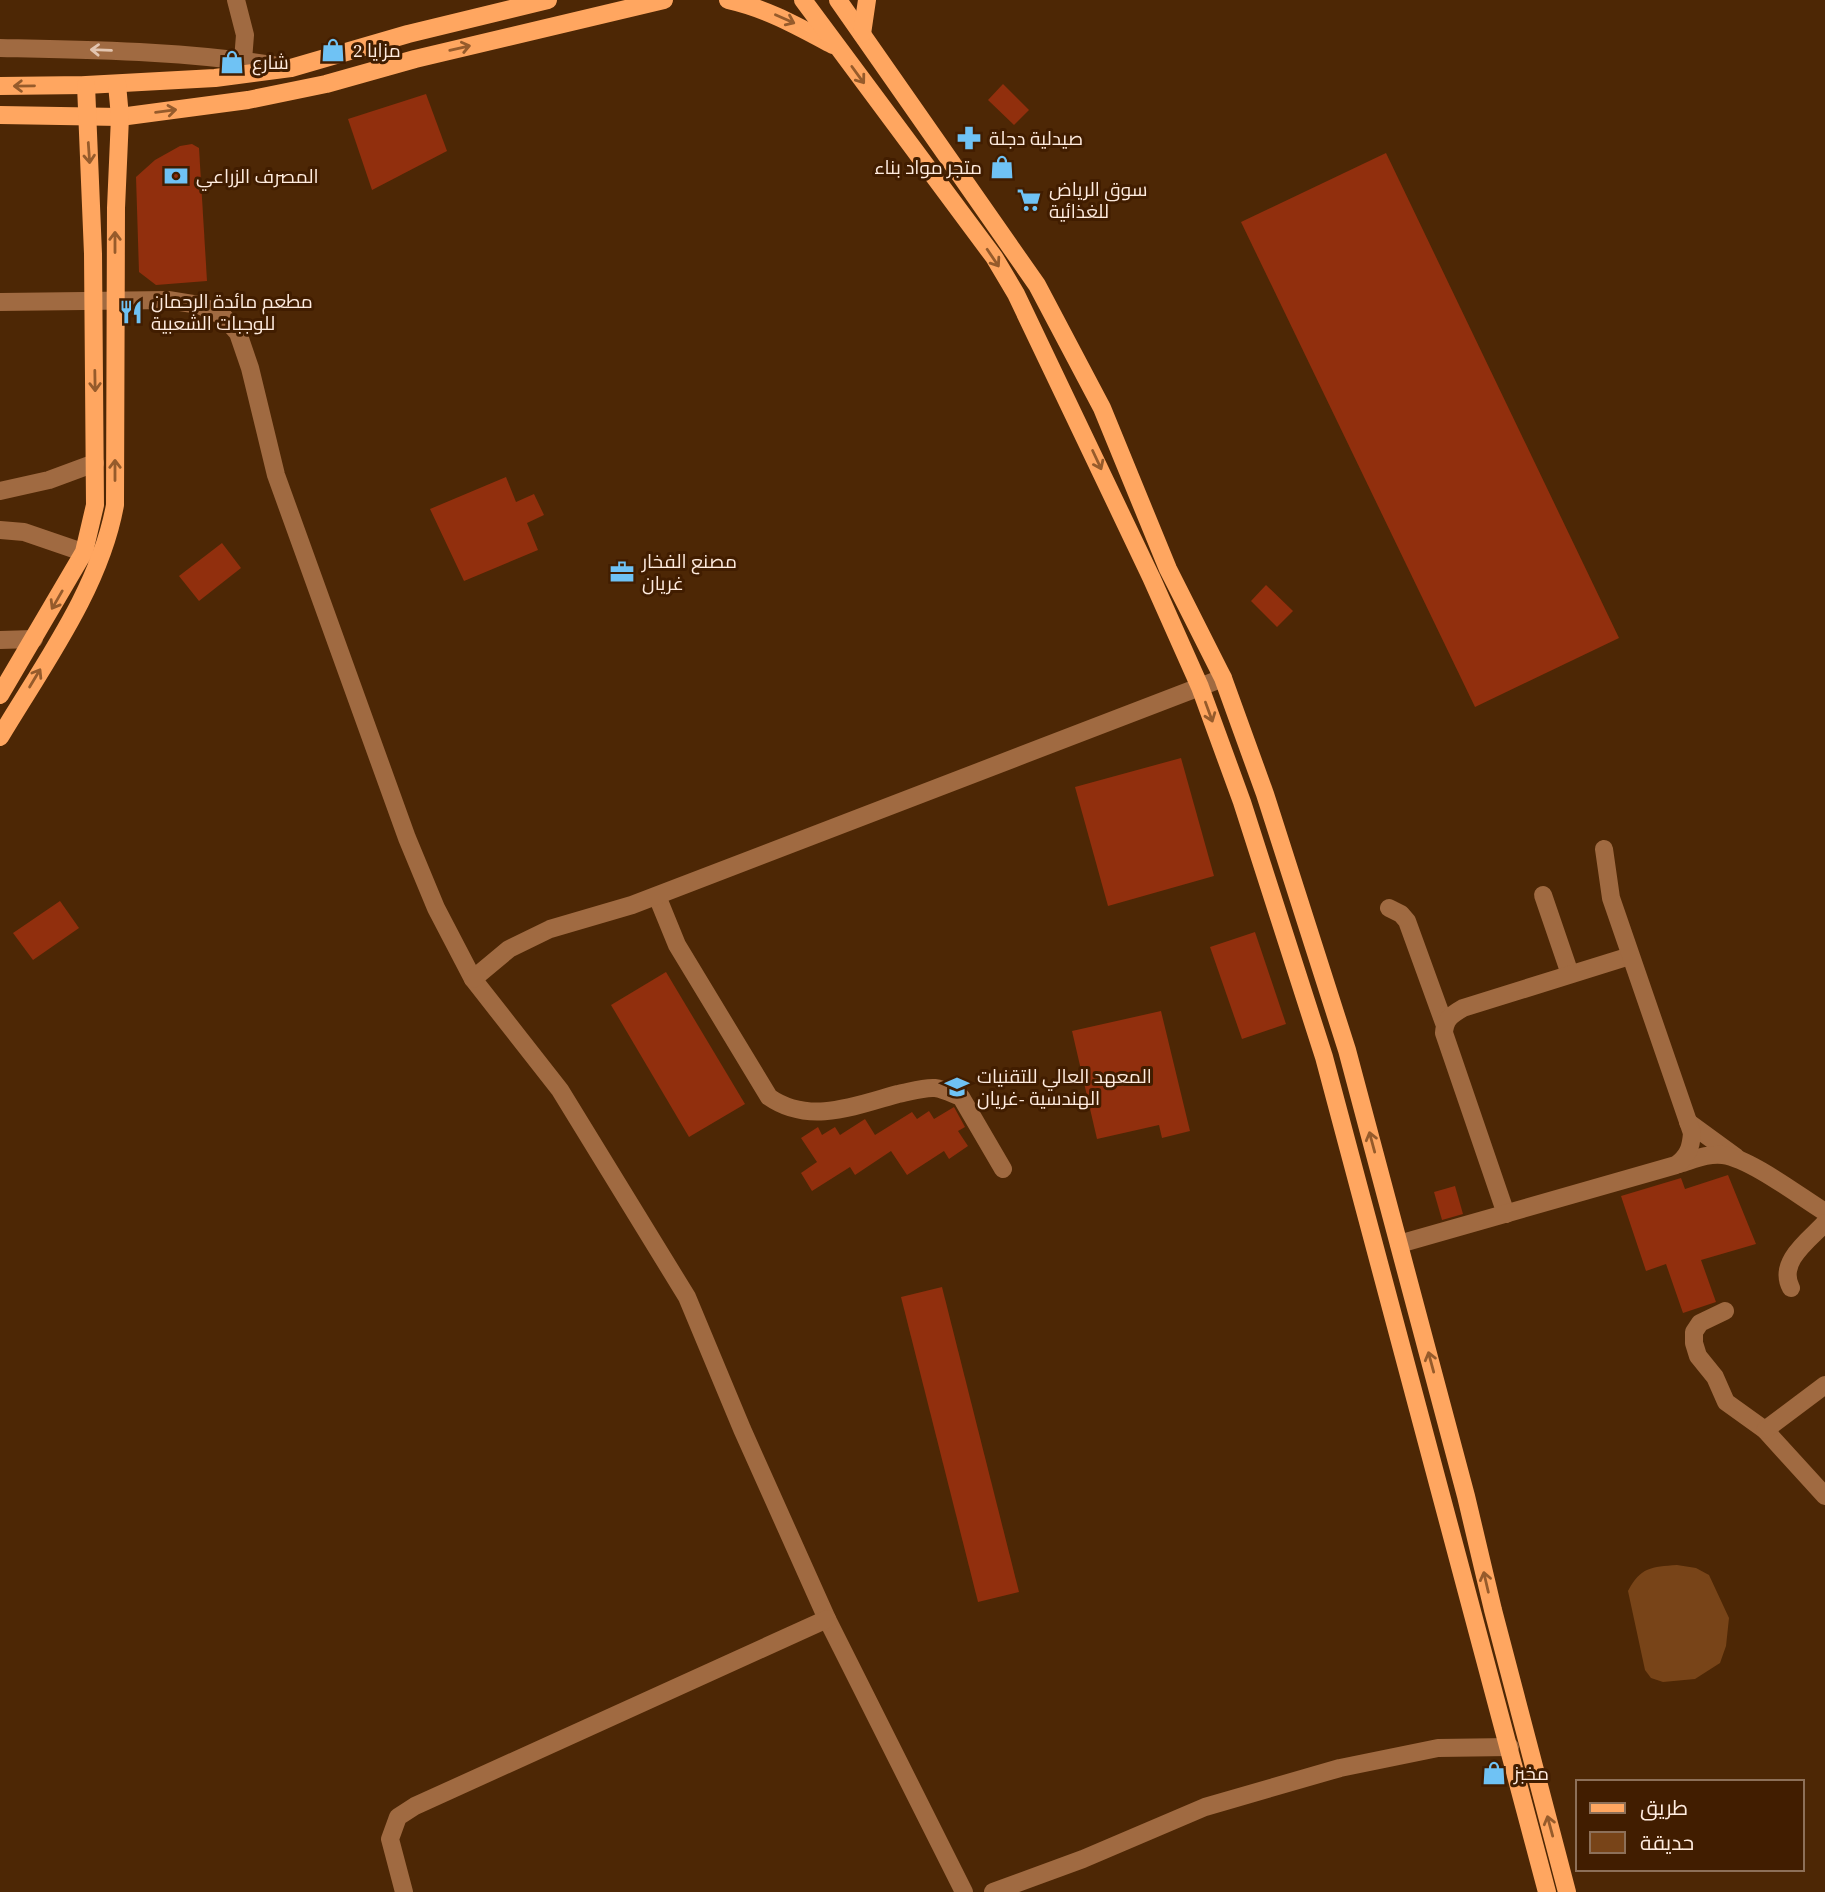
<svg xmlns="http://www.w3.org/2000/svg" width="1825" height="1892" viewBox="0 0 1825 1892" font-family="'Source Serif 4',Cairo,serif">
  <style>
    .green { fill: #784418 }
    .building { fill: #912f0d }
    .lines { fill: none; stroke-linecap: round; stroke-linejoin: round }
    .minor { stroke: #a06a41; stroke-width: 18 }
    .major { stroke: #ffa660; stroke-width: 18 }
    .oneway { stroke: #965b2b }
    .oneway2 { stroke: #e2c5b0 }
    .labels { text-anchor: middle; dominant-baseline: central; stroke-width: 6; stroke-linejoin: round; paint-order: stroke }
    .poi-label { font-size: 19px; fill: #ffecdf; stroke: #411d00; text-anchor: start }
  </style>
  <rect width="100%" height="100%" fill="#4d2705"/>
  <!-- green -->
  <path class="green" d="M1677,1565l19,3 13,7 20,43 -3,28 -6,17 -25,16 -32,3 -12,-4 -6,-8 -17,-79c13,-24 23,-24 49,-26z"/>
  <!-- building -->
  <g class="building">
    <polygon points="1003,84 1029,110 1014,125 988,100"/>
    <polygon points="426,94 447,151 372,190 348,119"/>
    <polygon points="192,144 199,148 207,281 156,285 139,272 136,177 155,160 180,146"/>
    <polygon points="1386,153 1619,638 1475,707 1241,222"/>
    <polygon points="506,477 516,502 534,494 544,515 527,523 538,550 464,581 430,509"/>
    <polygon points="222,543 241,568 199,601 179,576"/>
    <polygon points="1266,585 1293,611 1277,627 1251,601"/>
    <polygon points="1181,758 1214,876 1108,906 1075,787"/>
    <polygon points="60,901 79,928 33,960 13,933"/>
    <polygon points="1255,932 1286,1024 1242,1039 1210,947"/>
    <polygon points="666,972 745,1104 689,1137 611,1005"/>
    <polygon points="1161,1011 1190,1131 1162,1138 1159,1125 1097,1139 1072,1031"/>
    <polygon points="954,1107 965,1127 958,1131 968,1146 949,1159 944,1151 907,1175 891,1151 855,1175 850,1167 812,1191 801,1173 817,1162 801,1138 818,1127 822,1135 835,1127 840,1135 865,1119 875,1135 912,1112 917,1119 929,1111 934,1119"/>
    <polygon points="1728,1175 1756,1244 1701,1260 1716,1302 1683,1313 1666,1264 1646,1271 1621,1196 1681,1178 1685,1189"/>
    <polygon points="1455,1186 1463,1214 1442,1220 1434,1192"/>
    <polygon points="942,1287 1019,1592 978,1602 901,1297"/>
  </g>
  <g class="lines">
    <!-- minor -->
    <g class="minor">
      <polyline points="236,0 245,35 243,60"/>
      <path d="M0,48c95,2 190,3 284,19"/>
      <polyline points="0,302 168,300 199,305 223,316 238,333 250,368 276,475 407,838 436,908 473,979 560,1090 687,1297 742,1429 827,1619 964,1892"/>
      <polyline points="0,491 49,480 95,463"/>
      <polyline points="0,530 24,532 97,557"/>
      <polyline points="0,640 34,639"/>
      <polyline points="1543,895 1570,974"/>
      <path d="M657,896l20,49 92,152c40,28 86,9 129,-3 11,-2 26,-7 37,-6 9,1 18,6 26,9l42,72"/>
      <polyline points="1389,908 1401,914 1407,921 1444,1023"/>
      <polyline points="473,979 509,949 550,929 632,905 1223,678"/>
      <polyline points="1688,1122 1736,1157"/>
      <path d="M1679,1164c14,-4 29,-11 44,-9 28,4 76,41 102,57"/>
      <path d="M1506,1214l-62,-181c1,-14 7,-18 19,-25l167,-52"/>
      <path d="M1399,1244l277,-79c12,-9 15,-17 16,-32l-81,-235 -7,-49"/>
      <path d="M1791,1288c-14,-26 18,-48 34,-65"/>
      <polyline points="1725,1311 1700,1323 1694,1332 1694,1343 1698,1356 1715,1377 1726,1402 1765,1430 1825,1496"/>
      <polyline points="1765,1430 1825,1385"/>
      <polyline points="404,1892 390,1839 398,1817 415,1806 827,1619"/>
      <polyline points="993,1892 1083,1859 1205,1807 1340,1768 1438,1748 1510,1747"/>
    </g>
    <!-- major -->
    <g class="major">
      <path d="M728,0c40,9 69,26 105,45"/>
      <polyline points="803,0 994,257 1016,294 1151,577 1200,687 1242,802 1324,1057 1547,1892"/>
      <polyline points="838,0 1037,285 1102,408 1168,569 1223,678 1265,794 1347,1050 1466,1496 1493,1610 1567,1892"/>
      <polyline points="862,34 867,0"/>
      <polyline points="0,86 86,85 215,78 291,68 408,34 548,0"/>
      <polyline points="0,115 120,117 248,100 326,84 415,59 664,0"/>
      <polyline points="0,695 84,552 95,505 93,254 86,85"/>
      <path d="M0,737c43,-72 100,-149 115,-232l1,-297 4,-91 -3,-33"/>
    </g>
  </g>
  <!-- one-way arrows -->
  <defs><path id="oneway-shaft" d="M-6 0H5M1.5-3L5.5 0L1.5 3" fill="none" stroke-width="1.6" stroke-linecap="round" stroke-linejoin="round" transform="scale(1.75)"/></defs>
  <g class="oneway">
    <use href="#oneway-shaft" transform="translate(785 19) rotate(24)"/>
    <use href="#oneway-shaft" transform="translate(460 48) rotate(-13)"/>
    <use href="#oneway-shaft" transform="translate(858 75) rotate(54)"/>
    <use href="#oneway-shaft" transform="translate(24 86) rotate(179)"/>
    <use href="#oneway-shaft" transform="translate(166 111) rotate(-7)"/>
    <use href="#oneway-shaft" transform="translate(89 153) rotate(86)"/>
    <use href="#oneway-shaft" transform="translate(115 242) rotate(-90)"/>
    <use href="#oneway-shaft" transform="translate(993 258) rotate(56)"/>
    <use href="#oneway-shaft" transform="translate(95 381) rotate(89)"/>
    <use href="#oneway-shaft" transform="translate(1097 460) rotate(65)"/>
    <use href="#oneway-shaft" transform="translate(115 470) rotate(-90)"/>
    <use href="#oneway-shaft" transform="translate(57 600) rotate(120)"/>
    <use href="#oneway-shaft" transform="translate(35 678) rotate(-59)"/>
    <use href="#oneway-shaft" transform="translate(1209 712) rotate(70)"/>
    <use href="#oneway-shaft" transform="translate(1372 1142) rotate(-105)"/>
    <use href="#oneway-shaft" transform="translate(1431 1362) rotate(-105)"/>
    <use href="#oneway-shaft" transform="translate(1486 1582) rotate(-103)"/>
    <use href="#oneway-shaft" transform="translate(1550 1826) rotate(-105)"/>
  </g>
  <use class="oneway2" href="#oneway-shaft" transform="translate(101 50) rotate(-178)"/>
  <!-- icons -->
  <defs>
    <g id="shop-bare" transform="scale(1.89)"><path d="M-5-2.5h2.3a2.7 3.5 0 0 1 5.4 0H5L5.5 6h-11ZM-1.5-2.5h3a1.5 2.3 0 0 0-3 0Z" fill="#6fc2f4" stroke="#411d00" stroke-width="2.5" paint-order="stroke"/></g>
    <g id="pharmacy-bare" transform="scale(1.89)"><path d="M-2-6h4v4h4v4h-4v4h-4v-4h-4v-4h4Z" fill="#6fc2f4" stroke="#411d00" stroke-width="2.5" paint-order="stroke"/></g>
    <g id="bank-bare" transform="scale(1.89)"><path d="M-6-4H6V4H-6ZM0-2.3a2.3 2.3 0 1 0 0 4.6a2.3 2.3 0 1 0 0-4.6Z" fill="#6fc2f4" stroke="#411d00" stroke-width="2.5" paint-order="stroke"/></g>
    <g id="supermarket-bare" transform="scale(1.89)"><path d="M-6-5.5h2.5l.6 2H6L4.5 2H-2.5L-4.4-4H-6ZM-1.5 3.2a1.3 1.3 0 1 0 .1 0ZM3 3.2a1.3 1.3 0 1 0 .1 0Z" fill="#6fc2f4" stroke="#411d00" stroke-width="2.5" paint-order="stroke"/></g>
    <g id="restaurant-bare" transform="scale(1.89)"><path d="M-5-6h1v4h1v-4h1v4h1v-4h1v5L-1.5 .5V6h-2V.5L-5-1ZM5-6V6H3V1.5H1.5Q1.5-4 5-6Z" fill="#6fc2f4" stroke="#411d00" stroke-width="2.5" paint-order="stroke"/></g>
    <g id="office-bare" transform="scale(1.89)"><path d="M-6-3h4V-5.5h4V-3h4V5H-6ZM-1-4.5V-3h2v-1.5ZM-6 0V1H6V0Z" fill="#6fc2f4" stroke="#411d00" stroke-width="2.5" paint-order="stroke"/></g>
    <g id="university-bare" transform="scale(1.89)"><path d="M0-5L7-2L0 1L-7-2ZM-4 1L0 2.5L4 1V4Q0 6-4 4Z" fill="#6fc2f4" stroke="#411d00" stroke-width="2.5" paint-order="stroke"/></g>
  </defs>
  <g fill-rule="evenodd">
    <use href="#shop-bare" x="333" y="50"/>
    <use href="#shop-bare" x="232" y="62"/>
    <use href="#pharmacy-bare" x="969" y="138"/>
    <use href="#shop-bare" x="1002" y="167"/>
    <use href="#bank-bare" x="176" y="176"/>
    <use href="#supermarket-bare" x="1029" y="200"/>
    <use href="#restaurant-bare" x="131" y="312"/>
    <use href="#office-bare" x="622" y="572"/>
    <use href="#university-bare" x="957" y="1087"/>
    <use href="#shop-bare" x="1494" y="1773"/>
  </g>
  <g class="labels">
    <!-- poi labels -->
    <g class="poi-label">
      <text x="353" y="50">مزايا 2</text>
      <text x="252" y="62">شارع</text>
      <text x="989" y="138">صيدلية دجلة</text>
      <text x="982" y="167" text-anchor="end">متجر مواد بناء</text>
      <text x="196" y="176">المصرف الزراعي</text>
      <text x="1049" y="189">سوق الرياض<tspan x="1049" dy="22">للغذائية</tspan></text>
      <text x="151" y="301">مطعم مائدة الرحمان<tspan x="151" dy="22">للوجبات الشعبية</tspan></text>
      <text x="642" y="561">مصنع الفخار<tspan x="642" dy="22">غريان</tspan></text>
      <text x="977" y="1076">المعهد العالي للتقنيات<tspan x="977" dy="22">الهندسية -غريان</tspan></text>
      <text x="1514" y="1773">مخبز</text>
    </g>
  </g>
  <!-- legend -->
  <rect x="1576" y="1780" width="228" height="91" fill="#411d00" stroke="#8d7059" stroke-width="2"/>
  <rect x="1590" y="1803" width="35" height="10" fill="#ffa660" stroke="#8d7059" stroke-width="2"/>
  <text x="1640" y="1815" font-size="21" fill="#ffecdf">طريق</text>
  <rect x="1590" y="1832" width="35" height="21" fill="#784418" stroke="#8d7059" stroke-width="2"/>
  <text x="1640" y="1850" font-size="21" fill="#ffecdf">حديقة</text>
</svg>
